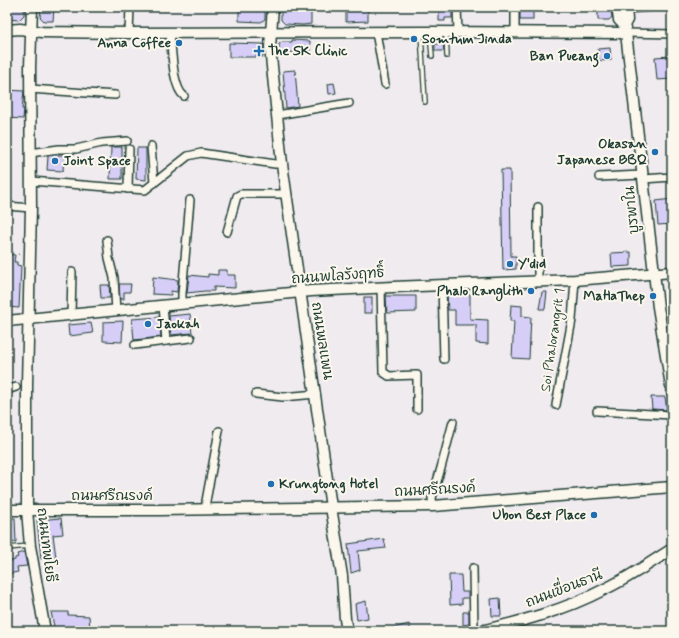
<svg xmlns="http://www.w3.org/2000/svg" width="679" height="638" viewBox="0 0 679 638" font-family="Mynerve,'Playpen Sans Thai',sans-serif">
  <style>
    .building { fill: #d6cef7; stroke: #1f3d34 }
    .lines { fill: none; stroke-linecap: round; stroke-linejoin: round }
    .lane-casing { stroke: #1f3d34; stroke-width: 6 }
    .street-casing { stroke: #1f3d34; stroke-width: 10 }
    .secondary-casing { stroke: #1f3d34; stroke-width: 13 }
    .path { stroke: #1f3d34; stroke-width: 1; stroke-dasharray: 1 3; stroke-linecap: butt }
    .lane { stroke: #fbf7ec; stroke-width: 3.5 }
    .street { stroke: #fbf7ec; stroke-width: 7 }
    .secondary { stroke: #fbf7ec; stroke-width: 10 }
    .poi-dot { fill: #1f6fb2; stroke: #fbf7ec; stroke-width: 1.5 }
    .labels { text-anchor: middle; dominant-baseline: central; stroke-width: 4; stroke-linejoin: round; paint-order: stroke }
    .poi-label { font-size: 14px; font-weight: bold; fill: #1f3d34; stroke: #fbf7ec; text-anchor: start }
    .street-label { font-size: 14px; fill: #1f3d34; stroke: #fbf7ec }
  </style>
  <rect width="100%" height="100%" fill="#f0ebef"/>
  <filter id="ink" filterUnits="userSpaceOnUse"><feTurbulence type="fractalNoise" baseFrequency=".025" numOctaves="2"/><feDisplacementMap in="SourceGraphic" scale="8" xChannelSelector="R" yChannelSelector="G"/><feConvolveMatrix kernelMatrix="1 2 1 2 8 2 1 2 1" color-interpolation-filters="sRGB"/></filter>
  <g filter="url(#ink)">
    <!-- building -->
    <g class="building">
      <polygon points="7,7 24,7 24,15 19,20 7,19"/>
      <polygon points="41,7 54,7 53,21 44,21 40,17"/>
      <polygon points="303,7 311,7 311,24 303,25 285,24 281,20 281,11 296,11 295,8 303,8"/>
      <polygon points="346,7 368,7 368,21 346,22"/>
      <polygon points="439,7 452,7 452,18 445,18 445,21 439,21"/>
      <rect x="520" y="7" width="13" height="13"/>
      <polygon points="598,7 611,7 612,17 609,20 598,20"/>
      <polygon points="634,7 659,7 659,11 634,13"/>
      <polygon points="239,9 265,9 265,19 261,22 239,21"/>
      <polygon points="292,40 310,41 310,53 286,52 286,54 280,54 279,44 282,42 292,42"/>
      <polygon points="229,43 263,44 263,57 229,57"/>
      <polygon points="435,44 443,44 444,51 435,51"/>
      <polygon points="610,48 611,60 599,61 598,49"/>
      <polygon points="670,56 672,79 657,80 655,57"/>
      <polygon points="295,70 298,106 286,108 283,71"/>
      <polygon points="334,83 336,93 329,94 328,84"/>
      <polygon points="7,90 24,91 22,109 24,109 23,119 7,118"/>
      <polygon points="111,147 122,147 122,179 110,179"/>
      <polygon points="137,148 146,148 146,180 136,179"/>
      <polygon points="54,155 64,155 63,171 47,170 48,156"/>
      <polygon points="501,170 510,170 511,256 516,256 516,269 503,270"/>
      <polygon points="672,199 672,224 658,225 656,201"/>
      <polygon points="631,252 631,266 612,267 611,253"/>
      <polygon points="7,254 15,255 14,262 17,262 17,265 21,266 19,308 7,307"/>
      <polygon points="218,270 227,270 227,275 235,275 235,288 214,287 214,291 205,291 187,293 189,275 208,277 208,274 218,275"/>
      <polygon points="153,277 178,280 177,292 171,291 171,295 152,294"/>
      <polygon points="119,284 131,284 130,292 124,292 124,299 120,299"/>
      <polygon points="100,285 109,285 110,298 101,298"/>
      <polygon points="542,292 547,292 545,309 539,309"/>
      <polygon points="470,294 470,319 488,320 488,344 476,343 476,325 455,325 455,310 448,310 447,295"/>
      <polygon points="386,296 416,296 416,312 387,313"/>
      <rect x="364" y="297" width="8" height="16"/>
      <polygon points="511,305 522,306 522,316 531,317 529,359 512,358 514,321 510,321"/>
      <polygon points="190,314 192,333 171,335 169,316"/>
      <polygon points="159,317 161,337 134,340 132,319"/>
      <polygon points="123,321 122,342 103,341 103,322"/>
      <polygon points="91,323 93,333 69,336 68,325"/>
      <polygon points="651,397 665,397 667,410 652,409"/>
      <polygon points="7,518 15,518 16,542 7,543"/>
      <polygon points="61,518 63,534 53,535 56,557 41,559 37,520"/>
      <polygon points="384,539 386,548 358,551 360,570 351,573 348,544"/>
      <polygon points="24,552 27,566 17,567 18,572 8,574 7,562 15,560 15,558 18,557 17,554"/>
      <polygon points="449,575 461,575 462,592 468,592 468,598 462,598 462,604 450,605"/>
      <polygon points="500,598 501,616 492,616 491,599"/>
      <polygon points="366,601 368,618 357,620 355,604"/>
      <polygon points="51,612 68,612 68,615 89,616 90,631 55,631"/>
      <polygon points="463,612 469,612 469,624 463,625"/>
      <polygon points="409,624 411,631 389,631 389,629"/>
    </g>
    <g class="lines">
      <!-- lane casing -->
      <g class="lane-casing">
        <g id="lane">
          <polyline points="421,33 425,102"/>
          <polyline points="430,33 432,56"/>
          <polyline points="446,33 447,56"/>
          <polyline points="7,548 30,546"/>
        </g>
      </g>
      <!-- street casing -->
      <g class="street-casing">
        <g id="street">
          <polyline points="457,7 458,32"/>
          <polyline points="515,7 515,32"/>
          <polyline points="376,32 385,84"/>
          <polyline points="129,33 130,7"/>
          <path d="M170,33c2,15 2,54 14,63"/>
          <polyline points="626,33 672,34"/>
          <polyline points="30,89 115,95"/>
          <polyline points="277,115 349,103"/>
          <polyline points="151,146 154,183"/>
          <polyline points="30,153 59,149 76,149 102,143 127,141"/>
          <polyline points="599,177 642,175"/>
          <polyline points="643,179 672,177"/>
          <polyline points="31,181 145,190 188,156 201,153 275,164 282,164"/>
          <polyline points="128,189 129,149"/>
          <polyline points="7,206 31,208"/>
          <polyline points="538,207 538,281"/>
          <polyline points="227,232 237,196 241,194 286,194"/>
          <polyline points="107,240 109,258 114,278 116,311"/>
          <polyline points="442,285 444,359"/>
          <polyline points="381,287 383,372 389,376 417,375 417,409"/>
          <polyline points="182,304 182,294 190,200"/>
          <polyline points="163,306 166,341 191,338"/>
          <polyline points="71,316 72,272"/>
          <polyline points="135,345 166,341"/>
          <polyline points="7,390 16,387"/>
          <polyline points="256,394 283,397 316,394"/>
          <polyline points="556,405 572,320 575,280"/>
          <polyline points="597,411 672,415"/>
          <polyline points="433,506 432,498 441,468 453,422"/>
          <polyline points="206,509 206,501 219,431"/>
          <polyline points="473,568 474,631"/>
        </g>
      </g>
      <!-- secondary casing -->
      <g class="secondary-casing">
        <g id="secondary">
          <polyline points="32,7 30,67 31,208 27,385 27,510 30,546 45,631"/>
          <polyline points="273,7 270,47 282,164 331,507 342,576 345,619 347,631"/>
          <polyline points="617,7 619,20 624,25 626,33 658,307 672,392"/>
          <polyline points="624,25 627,20 626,7"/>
          <polyline points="7,30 20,29 42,32 129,33 430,32 626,33"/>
          <polyline points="7,321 311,291 393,287 575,280 672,272"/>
          <polyline points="7,510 159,510 433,506 672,487"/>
          <path d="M481,631c42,-10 84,-21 122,-41 24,-11 47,-27 69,-41"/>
        </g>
      </g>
      <!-- path -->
      <polyline class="path" points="18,254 22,255"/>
      <!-- lane -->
      <use href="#lane" class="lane"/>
      <!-- street -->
      <use href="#street" class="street"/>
      <!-- secondary -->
      <use href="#secondary" class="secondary"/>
    </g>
  </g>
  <!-- markers -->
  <g class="poi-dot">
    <circle cx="414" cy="39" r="4"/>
    <circle cx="179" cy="43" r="4"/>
    <path d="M257 45h4v4h4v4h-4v4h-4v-4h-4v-4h4z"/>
    <circle cx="607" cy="56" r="4"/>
    <circle cx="655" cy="152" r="4"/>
    <circle cx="55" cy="161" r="4"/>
    <circle cx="510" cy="264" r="4"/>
    <circle cx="531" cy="291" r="4"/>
    <circle cx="653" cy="296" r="4"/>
    <circle cx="148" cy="324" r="4"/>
    <circle cx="271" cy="484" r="4"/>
    <circle cx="594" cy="515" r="4"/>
  </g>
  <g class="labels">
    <!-- poi labels -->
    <g class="poi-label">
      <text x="422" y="39">Somtum Jinda</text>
      <text x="171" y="43" text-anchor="end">Anna Coffee</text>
      <text x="268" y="51">The SK Clinic</text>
      <text x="599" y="56" text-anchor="end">Ban Pueang</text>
      <text x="647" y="144" text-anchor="end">Okasan<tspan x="647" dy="16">Japanese BBQ</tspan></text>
      <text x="63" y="161">Joint Space</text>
      <text x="518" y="264">Y'did</text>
      <text x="523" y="291" text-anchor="end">Phalo Ranglith</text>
      <text x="645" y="296" text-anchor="end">MaHaThep</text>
      <text x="156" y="324">Jaokah</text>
      <text x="279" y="484">Krungtong Hotel</text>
      <text x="586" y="515" text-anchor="end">Ubon Best Place</text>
    </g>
    <!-- street labels -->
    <g class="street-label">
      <text transform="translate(632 210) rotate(-96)">บูรพาใน</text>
      <text transform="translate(338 276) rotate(-4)">ถนนพโลรังฤทธิ์</text>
      <text transform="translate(553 340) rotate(-82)">Soi Phalorangrit 1</text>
      <text transform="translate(322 341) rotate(81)">ถนนพลแพน</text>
      <text transform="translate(435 490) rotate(-3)">ถนนศรีณรงค์</text>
      <text x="112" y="496">ถนนศรีณรงค์</text>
      <text transform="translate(46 545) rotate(83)">ถนนเทพโยธี</text>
      <text transform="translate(564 589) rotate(-21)">ถนนเขื่อนธานี</text>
    </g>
  </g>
  <!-- margin -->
  <rect width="679" height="638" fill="none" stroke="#fbf7ec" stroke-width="24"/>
  <rect x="12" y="12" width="655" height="614" fill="none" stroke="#1f3d34" stroke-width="1.5" filter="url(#ink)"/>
</svg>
